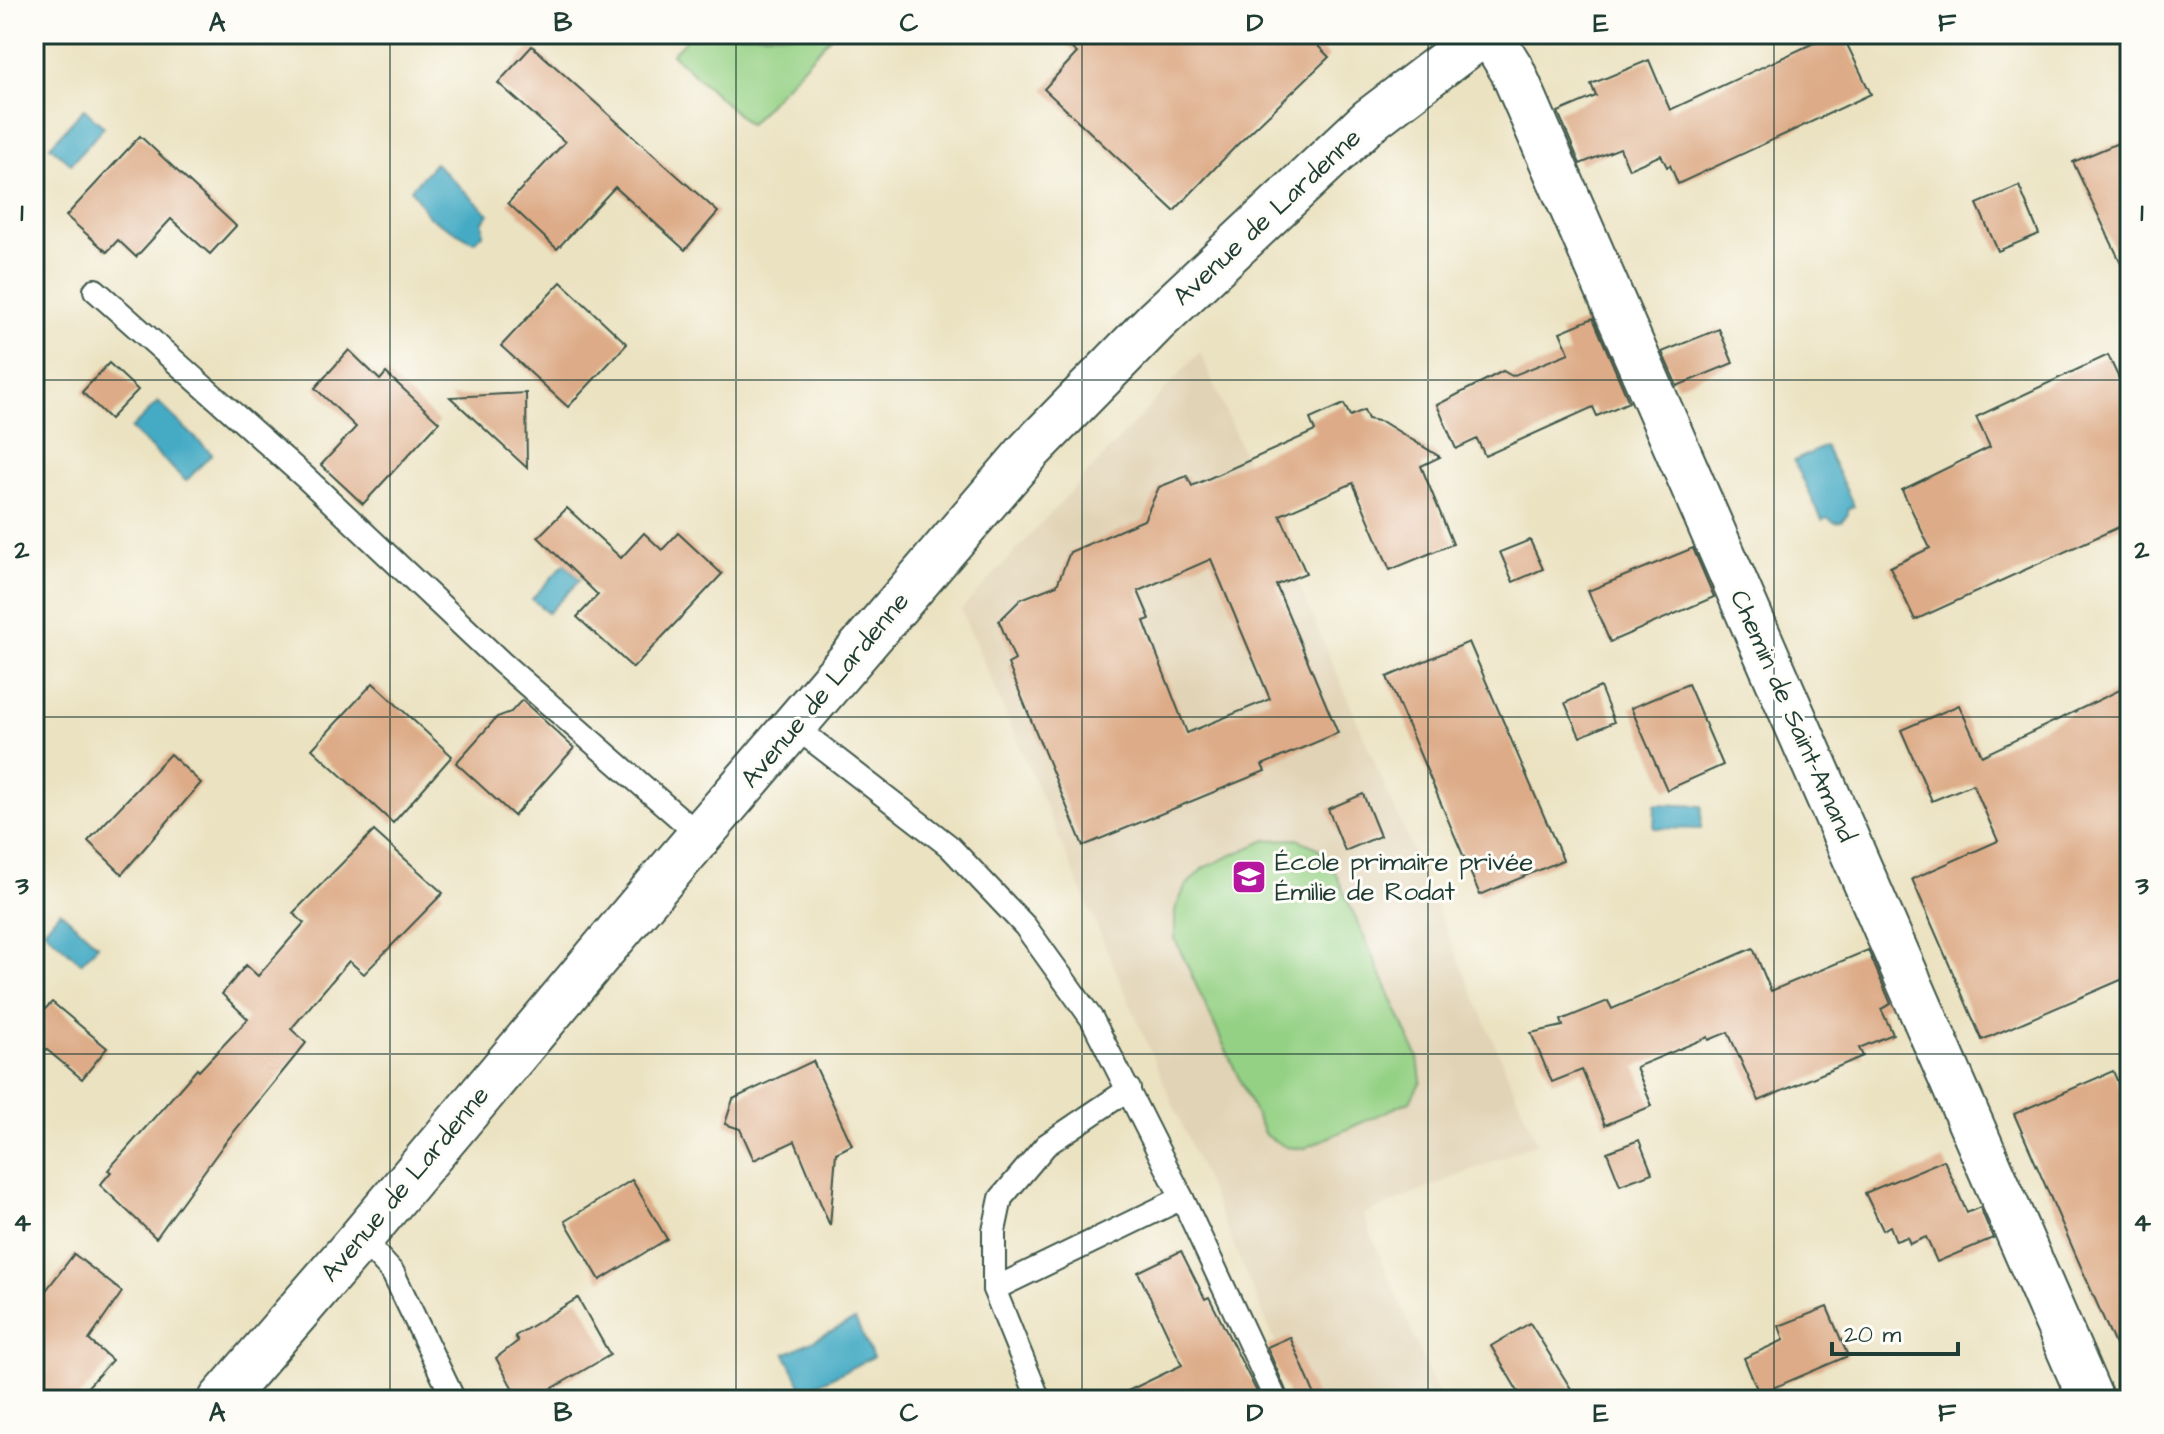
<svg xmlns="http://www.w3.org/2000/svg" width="2164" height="1434" viewBox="0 0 2164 1434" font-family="'Architects Daughter',sans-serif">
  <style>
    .built { fill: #e1d3b5 }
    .green { fill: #95d185; stroke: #5a875c; stroke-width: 2 }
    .water { fill: #44aac4; stroke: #32747c; stroke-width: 2 }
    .building { fill: #ddab87; fill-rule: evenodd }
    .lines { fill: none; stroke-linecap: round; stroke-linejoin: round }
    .service-casing { stroke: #3e5649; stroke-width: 26 }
    .minor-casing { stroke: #3e5649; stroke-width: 48 }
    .primary-casing { stroke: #3e5649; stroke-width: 48 }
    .service { stroke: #fff; stroke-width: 22 }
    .minor { stroke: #fff; stroke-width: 44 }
    .primary { stroke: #fff; stroke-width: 44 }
    .grid { fill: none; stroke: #1f3d34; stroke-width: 2; stroke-opacity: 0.55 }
    .labels { text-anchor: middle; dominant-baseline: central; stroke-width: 6; stroke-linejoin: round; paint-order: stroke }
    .street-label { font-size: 26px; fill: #1f3d34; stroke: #fdfcf7 }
    .poi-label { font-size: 26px; fill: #1f3d34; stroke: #fdfcf7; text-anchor: start }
    .neatline { fill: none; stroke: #1f3d34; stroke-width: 3 }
    .grid-label { font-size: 26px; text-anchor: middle; font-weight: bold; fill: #1f3d34 }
  </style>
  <rect width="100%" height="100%" fill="#fdfcf7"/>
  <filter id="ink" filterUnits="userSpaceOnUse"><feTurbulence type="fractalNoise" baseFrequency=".0125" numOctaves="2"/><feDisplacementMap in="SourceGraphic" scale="16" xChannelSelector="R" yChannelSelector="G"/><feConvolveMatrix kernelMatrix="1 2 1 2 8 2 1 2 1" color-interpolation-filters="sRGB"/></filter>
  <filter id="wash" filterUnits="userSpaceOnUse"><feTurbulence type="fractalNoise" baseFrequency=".006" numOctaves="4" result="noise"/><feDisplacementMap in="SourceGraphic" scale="32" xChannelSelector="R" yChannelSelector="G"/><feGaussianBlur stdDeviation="1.8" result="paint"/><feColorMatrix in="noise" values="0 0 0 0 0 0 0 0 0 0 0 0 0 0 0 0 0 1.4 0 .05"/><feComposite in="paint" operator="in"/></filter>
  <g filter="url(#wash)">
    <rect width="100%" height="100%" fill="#ebe2c1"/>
    <!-- built -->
    <polygon class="built" points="1200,352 1537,1143 1363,1215 1441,1400 1300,1400 961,610"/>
    <!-- green -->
    <g class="green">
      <polygon points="691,34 833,34 749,125 672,54"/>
      <polygon points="1297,839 1316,847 1331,863 1418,1058 1421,1081 1410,1101 1303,1149 1286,1147 1265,1135 1175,939 1175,910 1185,887 1203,868 1266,840"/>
    </g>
    <!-- water -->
    <g class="water">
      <polygon points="84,109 104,127 71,164 50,146"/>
      <polygon points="435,163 489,214 483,221 483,234 474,242 429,217 411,189"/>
      <polygon points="158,402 212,454 186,481 131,429"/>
      <polygon points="1825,446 1854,506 1848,509 1848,514 1841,522 1835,523 1827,518 1822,520 1794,461"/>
      <polygon points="564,564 580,580 548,613 532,599"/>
      <polygon points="1655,804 1702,806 1701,829 1654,828"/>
      <polygon points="60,911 98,945 81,963 44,930"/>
      <polygon points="855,1320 873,1357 804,1391 785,1354"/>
    </g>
    <g id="blocks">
      <!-- building -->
      <g class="building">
        <polygon points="1054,34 1306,34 1329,57 1237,145 1174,211 1044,89 1077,53"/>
        <polygon points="1833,34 1842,34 1871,94 1678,184 1670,165 1667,167 1661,155 1629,169 1620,148 1580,164 1558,112 1596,96 1591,84 1649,60 1670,110"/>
        <polygon points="532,46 718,212 685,250 615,187 557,249 508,203 565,142 498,83"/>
        <polygon points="140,136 236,226 210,254 171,219 136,257 118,240 107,252 66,216"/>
        <polygon points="2130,138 2130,282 2073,162"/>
        <polygon points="2019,186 2039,234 1998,251 1977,204"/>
        <polygon points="561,282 627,344 568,407 501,346"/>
        <polygon points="1593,318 1629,402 1597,416 1593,407 1485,456 1477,439 1456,449 1437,405 1503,371 1512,376 1569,353 1560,332"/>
        <polygon points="1719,329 1733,363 1677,386 1662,352"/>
        <polygon points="349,350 380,380 386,373 439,422 363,504 321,465 356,427 315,388"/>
        <polygon points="2108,355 2130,402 2130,522 1915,620 1890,567 1930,548 1902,490 1990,447 1976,417"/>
        <polygon points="109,363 138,390 110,419 82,392"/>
        <polygon points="526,393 527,468 450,397"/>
        <path d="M1344,404l6,12 14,-6 4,9 15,3 57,35 -19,9 32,78 -63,26 -37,-87 -73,32 26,58 -30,12 62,148 -76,32 3,6 -182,75 -75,-182 7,-4 -16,-39 22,-22 36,-14 13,-33 74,-32 15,-33 28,-11 5,10 123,-55 -5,-12zM1211,559l59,140 -83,34 -43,-112 6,-2 -12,-28z"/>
        <polygon points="567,508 621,558 644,533 662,550 678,533 722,574 633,668 577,617 598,595 538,537"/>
        <polygon points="1530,540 1543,569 1513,582 1500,552"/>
        <polygon points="1693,548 1714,597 1610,642 1588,591"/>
        <polygon points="1469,642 1563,860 1480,895 1387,677"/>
        <polygon points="373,683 452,756 393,823 312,749"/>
        <polygon points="1688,684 1723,765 1667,790 1631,708"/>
        <polygon points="2130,685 2130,976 1982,1040 1912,879 1998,841 1973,784 1932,801 1901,730 1959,705 1982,756"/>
        <polygon points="1600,687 1614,722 1580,737 1565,703"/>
        <polygon points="522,700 574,748 514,816 456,763 497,717 511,712"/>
        <polygon points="170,754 201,783 122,874 88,841"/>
        <polygon points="1363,794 1380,836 1345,851 1328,809"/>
        <polygon points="374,831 443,893 364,974 349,961 291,1029 306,1043 224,1144 156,1238 100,1185 111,1172 108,1170 197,1069 199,1071 248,1019 222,994 246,965 258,976 304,923 293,913"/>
        <polygon points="1753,948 1771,991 1868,950 1891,1004 1881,1009 1893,1034 1859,1048 1863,1056 1759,1101 1728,1032 1709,1040 1708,1037 1636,1067 1652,1106 1605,1125 1582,1070 1552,1082 1531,1033 1563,1026 1561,1020 1608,1001 1612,1009"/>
        <polygon points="52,1002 107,1048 82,1079 34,1039 34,1020"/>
        <polygon points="813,1061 852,1145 836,1153 830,1226 795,1141 754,1160 740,1129 725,1124 733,1099"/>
        <polygon points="2113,1071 2130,1110 2130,1379 2014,1114"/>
        <polygon points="1639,1140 1652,1173 1620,1185 1607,1152"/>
        <polygon points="1944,1160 1967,1213 1980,1207 1993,1238 1937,1262 1926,1237 1910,1244 1907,1237 1896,1241 1890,1226 1883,1230 1865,1193"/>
        <polygon points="632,1180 667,1239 600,1280 565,1221"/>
        <polygon points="1181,1251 1205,1299 1209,1297 1261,1400 1109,1400 1182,1365 1138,1272"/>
        <polygon points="74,1254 122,1292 89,1340 112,1360 76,1400 34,1400 34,1306"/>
        <polygon points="578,1298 610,1355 532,1400 519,1400 496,1358 518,1341 515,1336"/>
        <polygon points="1827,1307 1848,1356 1759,1394 1744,1358 1784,1340 1779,1326"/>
        <polygon points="1530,1323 1578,1400 1523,1400 1491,1346"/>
        <polygon points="1290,1337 1317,1400 1290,1400 1267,1347"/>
      </g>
    </g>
  </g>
  <g filter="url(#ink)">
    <use href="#blocks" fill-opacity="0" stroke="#3e5649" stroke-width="2"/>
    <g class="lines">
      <!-- service casing -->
      <g class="service-casing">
        <g id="service">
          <polyline points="95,290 307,479 501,662 700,836"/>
          <polyline points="794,726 949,846 1025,926 1092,1019 1182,1198 1276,1400"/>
          <polyline points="361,1238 393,1273 454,1400"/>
          <polyline points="994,1289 1182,1198"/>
          <polyline points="1039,1400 994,1289 994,1231 1001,1198 1046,1145 1129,1089"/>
        </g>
      </g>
      <!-- minor casing -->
      <g class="minor-casing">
        <polyline id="minor" points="1490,34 1512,70 2091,1400"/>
      </g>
      <!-- primary casing -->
      <g class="primary-casing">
        <polyline id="primary" points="221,1400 361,1238 643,902 1029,451 1156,321 1370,120 1483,34"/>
      </g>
      <!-- service -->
      <use href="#service" class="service"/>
      <!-- minor -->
      <use href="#minor" class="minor"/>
      <!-- primary -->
      <use href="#primary" class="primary"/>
    </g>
  </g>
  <!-- grid -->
  <path class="grid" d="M390,34v1366M736,34v1366M1082,34v1366M1428,34v1366M1774,34v1366M34,380h2096M34,717h2096M34,1054h2096"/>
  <!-- icons -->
  <defs>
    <g id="school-square" transform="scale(1.8)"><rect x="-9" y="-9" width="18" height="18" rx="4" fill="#b5179e" stroke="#fdfcf7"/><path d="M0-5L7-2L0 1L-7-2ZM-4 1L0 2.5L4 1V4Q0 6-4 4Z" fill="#fff"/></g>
  </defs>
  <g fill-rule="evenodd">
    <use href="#school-square" x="1249" y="877"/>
  </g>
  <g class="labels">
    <!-- street labels -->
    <g class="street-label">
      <text transform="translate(1267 217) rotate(-43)">Avenue de Lardenne</text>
      <text transform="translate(825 690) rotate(-50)">Avenue de Lardenne</text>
      <text transform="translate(1793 716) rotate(66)">Chemin de Saint-Amand</text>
      <text transform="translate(405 1184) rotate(-50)">Avenue de Lardenne</text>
    </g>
    <!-- poi labels -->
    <g class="poi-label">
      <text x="1275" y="862">École primaire privée<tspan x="1275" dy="30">Émilie de Rodat</tspan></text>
    </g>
  </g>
  <!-- margin -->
  <rect width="2164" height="1434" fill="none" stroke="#fdfcf7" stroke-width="88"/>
  <!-- scale -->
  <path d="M1832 1342v12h126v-12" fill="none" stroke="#1f3d34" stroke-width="4"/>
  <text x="1844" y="1342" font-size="24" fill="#1f3d34" stroke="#fdfcf7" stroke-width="6" paint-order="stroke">20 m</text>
  <rect x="44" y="44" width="2076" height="1346" class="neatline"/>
  <g class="grid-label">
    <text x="217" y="31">A</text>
    <text x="563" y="31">B</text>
    <text x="909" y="31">C</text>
    <text x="1255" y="31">D</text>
    <text x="1601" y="31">E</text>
    <text x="1947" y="31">F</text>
    <text x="22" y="221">1</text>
    <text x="2142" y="221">1</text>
    <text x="22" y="558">2</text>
    <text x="2142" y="558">2</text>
    <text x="22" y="894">3</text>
    <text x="2142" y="894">3</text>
    <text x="22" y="1231">4</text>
    <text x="2142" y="1231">4</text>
    <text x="217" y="1421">A</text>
    <text x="563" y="1421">B</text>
    <text x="909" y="1421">C</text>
    <text x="1255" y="1421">D</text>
    <text x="1601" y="1421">E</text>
    <text x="1947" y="1421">F</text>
  </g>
</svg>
